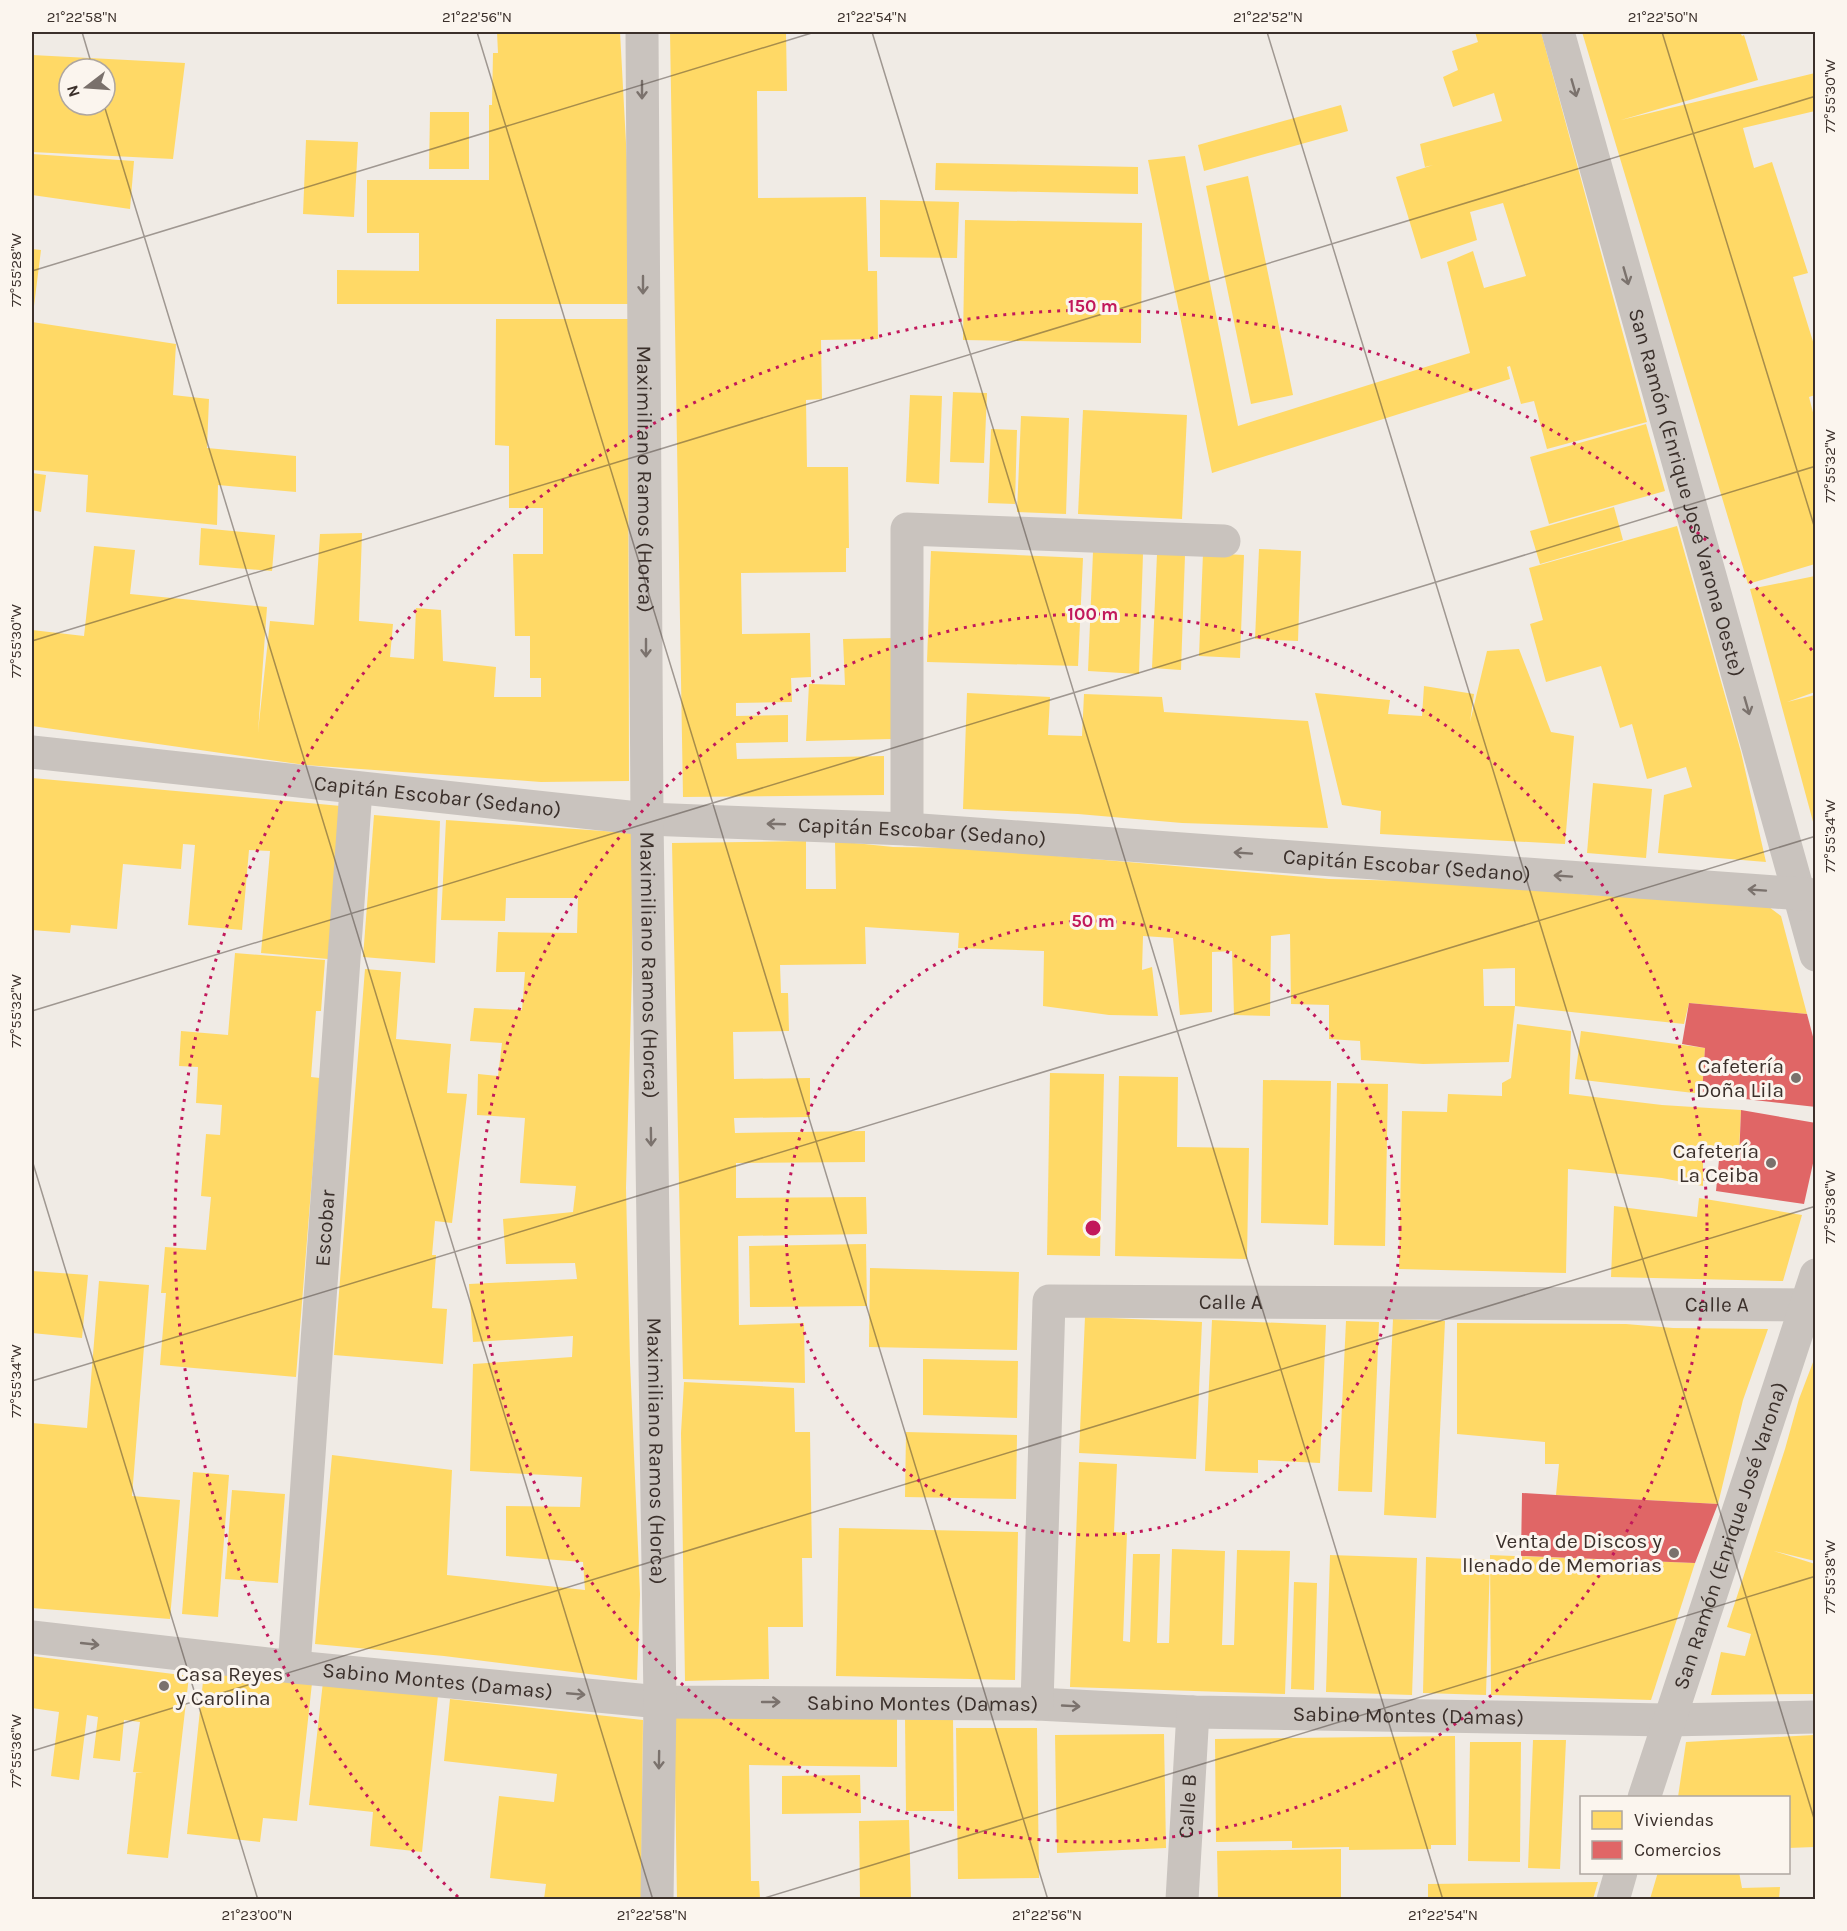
<svg xmlns="http://www.w3.org/2000/svg" width="1847" height="1931" viewBox="0 0 1847 1931" font-family="Karla,sans-serif">
  <style>
    .homes { fill: #ffd966; fill-rule: evenodd }
    .shops { fill: #e06666 }
    .lines { fill: none; stroke-linecap: round; stroke-linejoin: round }
    .minor { stroke: #c9c3be; stroke-width: 33 }
    .tertiary { stroke: #c9c3be; stroke-width: 33 }
    .oneway { stroke: #7b726d }
    .ticks { fill: none; stroke: #3b302b; stroke-width: 1.5; stroke-opacity: 0.45 }
    .ring { fill: none; stroke: #c2185b; stroke-width: 3; stroke-dasharray: 3 6 }
    .poi-dot { fill: #7a716c; stroke: #fbf5ee; stroke-width: 2 }
    .labels { text-anchor: middle; dominant-baseline: central; stroke-width: 6; stroke-linejoin: round; paint-order: stroke }
    .street-label { font-size: 21px; fill: #3b302b; stroke: #fbf5ee }
    .poi-label { font-size: 21px; fill: #3b302b; stroke: #fbf5ee; text-anchor: end }
    .centre { fill: #c2185b; stroke: #fbf5ee; stroke-width: 3 }
    .ring-label { font-size: 18px; text-anchor: middle; font-weight: bold; fill: #c2185b; stroke: #fbf5ee; stroke-width: 6; stroke-linejoin: round; paint-order: stroke }
    .neatline { fill: none; stroke: #3b302b; stroke-width: 2 }
    .ticks-label { font-size: 15px; text-anchor: middle; fill: #3b302b }
  </style>
  <rect width="100%" height="100%" fill="#f0ebe5"/>
  <!-- homes -->
  <g class="homes">
    <polygon points="497,32 620,32 628,180 628,304 337,304 337,270 419,271 419,233 367,233 367,180 489,180 489,105 492,105 493,53 498,53"/>
    <polygon points="670,32 786,32 787,91 757,91 758,198 866,197 868,271 877,271 878,339 821,340 822,399 806,400 807,467 848,467 849,548 846,548 846,572 741,573 742,634 810,633 811,677 791,678 792,702 736,703 736,716 788,715 788,742 736,743 737,759 884,756 884,795 683,797"/>
    <polygon points="1475,32 1541,32 1647,422 1547,449 1534,401 1521,404 1510,366 1507,367 1510,379 1212,473 1148,160 1185,156 1238,426 1470,353 1447,262 1473,251 1484,288 1526,276 1503,203 1470,212 1477,240 1421,259 1396,177 1433,165 1425,167 1420,144 1502,121 1494,93 1453,107 1443,77 1458,70 1452,51 1478,42"/>
    <polygon points="1582,32 1740,32 1742,36 1744,35 1758,80 1621,120 1815,73 1815,111 1743,128 1754,168 1772,162 1808,273 1793,277 1815,348 1815,395 1809,397 1815,420 1815,564 1748,584"/>
    <path d="M32,55l153,8 -12,96 -141,-7zM69,69h36v36h-36z"/>
    <polygon points="1341,105 1348,131 1204,171 1198,145"/>
    <polygon points="430,112 469,112 469,169 429,169"/>
    <polygon points="306,140 358,142 354,217 303,214"/>
    <polygon points="32,154 134,161 130,209 32,195"/>
    <polygon points="936,163 1138,167 1138,194 935,190"/>
    <polygon points="1248,176 1293,395 1251,404 1206,186"/>
    <polygon points="880,200 959,202 957,258 880,257"/>
    <polygon points="965,220 1142,223 1141,343 963,340"/>
    <polygon points="32,249 41,250 33,314 32,314"/>
    <polygon points="496,319 628,319 629,781 541,782 305,765 32,726 32,630 84,636 94,546 135,550 130,594 267,607 258,732 270,621 314,625 320,534 362,533 359,621 393,624 390,657 414,659 416,608 441,610 443,661 496,667 494,697 541,697 541,678 530,678 530,636 515,636 513,554 543,554 543,508 509,508 509,446 495,445"/>
    <polygon points="32,322 176,344 173,395 209,399 207,448 296,456 296,492 218,485 217,525 86,512 88,475 32,470"/>
    <polygon points="953,392 987,393 984,463 950,462"/>
    <polygon points="910,395 942,396 939,484 906,482"/>
    <polygon points="1083,410 1187,415 1182,519 1078,514"/>
    <polygon points="1021,416 1069,418 1066,514 1017,512"/>
    <polygon points="1646,424 1665,491 1549,524 1530,457"/>
    <polygon points="991,429 1017,430 1015,504 988,503"/>
    <polygon points="32,473 46,475 41,512 32,510"/>
    <polygon points="1614,507 1623,540 1540,564 1530,531"/>
    <polygon points="1677,526 1741,752 1766,862 1658,853 1664,795 1692,787 1686,767 1647,779 1632,724 1620,728 1601,666 1546,682 1530,624 1543,620 1529,568"/>
    <polygon points="201,528 275,535 272,571 199,565"/>
    <polygon points="1259,549 1301,551 1298,641 1255,639"/>
    <polygon points="931,551 1083,558 1078,666 927,662"/>
    <polygon points="1093,552 1143,554 1139,674 1088,671"/>
    <polygon points="1203,553 1244,555 1240,658 1199,656"/>
    <polygon points="1157,554 1185,555 1181,670 1152,668"/>
    <polygon points="1815,576 1815,615 1813,615 1815,624 1815,692 1787,702 1815,695 1815,829 1750,589"/>
    <polygon points="894,638 893,739 806,741 809,684 845,685 843,639"/>
    <polygon points="1519,649 1551,732 1574,736 1565,844 1380,834 1381,811 1342,805 1315,693 1390,700 1388,714 1422,716 1424,686 1474,694 1470,722 1487,651"/>
    <polygon points="967,693 1050,697 1048,735 1082,736 1084,694 1162,697 1164,712 1308,721 1328,828 1182,823 1078,814 963,809"/>
    <polygon points="32,778 341,806 328,959 261,953 270,851 249,850 242,930 188,925 195,845 183,844 181,869 123,864 117,929 71,925 70,933 32,930"/>
    <polygon points="1593,783 1652,789 1646,858 1587,853"/>
    <polygon points="374,815 440,821 435,963 363,957"/>
    <polygon points="446,820 632,833 632,972 626,1188 630,1362 640,1594 637,1680 444,1656 315,1644 332,1455 452,1470 447,1575 585,1590 583,1562 506,1556 506,1506 580,1507 582,1477 470,1471 473,1364 572,1357 573,1336 473,1342 469,1284 577,1279 575,1263 506,1264 503,1219 573,1212 576,1186 520,1183 525,1118 477,1115 478,1074 498,1076 502,1043 470,1041 474,1008 522,1010 525,972 496,972 498,932 577,933 578,898 506,898 505,921 441,920"/>
    <path d="M806,841v48h30l-1,-48 58,6 69,1 367,31 121,3 140,13 175,9 16,12 26,98 -118,-11 -5,21 -169,-18 -6,56 -86,2 -62,-4 -1,-19 -31,-2v-34l-38,-1 -1,-70 -19,2 -1,80 -36,-1 -2,-64 -20,1v60l-32,3 -7,-77 -30,-2 -1,34 10,-3 6,49 -49,-1 -66,-9 1,-55 -86,-3 1,-15 -94,-6 1,37 -86,1 1,28h7l1,38 -56,1 1,47 76,-1v39l-76,1 1,15 130,-2v31l-129,1v35l130,-1 1,37 -129,2 1,89 65,-2 1,60 -122,-4 -11,-536zM1515,968v38h-31l-1,-37z"/>
    <polygon points="235,953 325,960 321,1011 316,1011 311,1077 320,1078 296,1377 160,1365 166,1293 161,1293 165,1247 206,1250 211,1197 201,1196 206,1134 220,1135 222,1105 196,1103 198,1067 179,1066 181,1031 228,1035"/>
    <polygon points="365,969 401,972 396,1039 451,1044 447,1093 467,1094 452,1223 435,1221 432,1255 436,1255 432,1308 447,1309 443,1364 334,1355"/>
    <polygon points="1517,1024 1571,1031 1569,1094 1662,1105 1741,1110 1739,1152 1703,1148 1703,1186 1662,1178 1568,1169 1566,1273 1399,1269 1402,1111 1447,1112 1448,1094 1502,1096 1502,1083 1511,1078"/>
    <polygon points="1581,1031 1705,1048 1702,1094 1575,1079"/>
    <polygon points="1050,1073 1104,1074 1100,1256 1047,1255"/>
    <polygon points="1119,1076 1178,1077 1177,1147 1249,1148 1247,1259 1115,1256"/>
    <polygon points="1263,1080 1331,1081 1328,1225 1261,1223"/>
    <polygon points="1337,1083 1388,1084 1385,1246 1334,1245"/>
    <polygon points="1699,1198 1802,1215 1783,1281 1611,1277 1614,1206 1697,1217"/>
    <polygon points="866,1244 867,1306 750,1307 749,1246"/>
    <polygon points="870,1268 1019,1272 1017,1350 869,1347"/>
    <polygon points="32,1271 88,1275 82,1338 32,1333"/>
    <polygon points="99,1281 149,1285 132,1496 180,1500 170,1619 32,1608 32,1423 87,1428"/>
    <polygon points="1085,1317 1202,1322 1196,1459 1079,1453"/>
    <polygon points="1393,1319 1445,1321 1436,1518 1384,1515"/>
    <polygon points="1212,1320 1326,1325 1320,1463 1258,1460 1258,1473 1205,1471"/>
    <polygon points="1346,1321 1379,1322 1372,1492 1338,1491"/>
    <polygon points="1457,1323 1626,1324 1673,1328 1768,1329 1743,1400 1718,1504 1556,1495 1559,1464 1545,1464 1545,1442 1457,1434"/>
    <polygon points="1815,1357 1815,1561 1774,1551 1815,1564 1815,1694 1711,1695 1721,1652 1745,1656 1751,1634 1727,1627 1785,1449 1799,1399"/>
    <polygon points="923,1359 1018,1361 1017,1418 923,1415"/>
    <polygon points="684,1382 794,1388 795,1432 810,1432 812,1558 802,1558 803,1627 768,1627 769,1679 685,1681 681,1433"/>
    <polygon points="906,1432 1017,1435 1016,1499 905,1497"/>
    <polygon points="1079,1462 1117,1464 1114,1532 1127,1533 1123,1641 1130,1642 1133,1554 1160,1554 1157,1643 1169,1643 1172,1549 1225,1551 1222,1645 1234,1645 1237,1550 1290,1551 1285,1694 1070,1687"/>
    <polygon points="193,1472 229,1475 218,1617 182,1614"/>
    <polygon points="232,1490 285,1494 278,1583 225,1579"/>
    <polygon points="839,1528 1018,1532 1015,1680 836,1676"/>
    <polygon points="1330,1555 1417,1558 1412,1695 1326,1692"/>
    <polygon points="1490,1555 1695,1563 1651,1700 1491,1695"/>
    <polygon points="1426,1557 1490,1560 1486,1695 1423,1693"/>
    <polygon points="1294,1582 1317,1583 1314,1690 1291,1689"/>
    <polygon points="32,1656 189,1676 168,1858 127,1854 136,1773 143,1773 133,1772 140,1722 124,1720 120,1761 93,1758 98,1717 87,1715 79,1780 51,1776 59,1712 32,1708"/>
    <polygon points="204,1672 312,1683 297,1821 263,1818 260,1842 187,1834"/>
    <polygon points="323,1682 438,1695 422,1852 370,1846 373,1812 309,1805"/>
    <polygon points="450,1699 643,1720 641,1899 544,1899 546,1884 490,1878 499,1796 554,1802 557,1774 444,1761"/>
    <polygon points="674,1716 897,1719 897,1767 749,1765 751,1881 759,1881 760,1899 677,1899"/>
    <polygon points="953,1718 954,1811 906,1811 905,1719"/>
    <polygon points="956,1728 1037,1728 1039,1878 958,1879"/>
    <polygon points="1164,1734 1166,1848 1057,1853 1055,1735"/>
    <polygon points="1814,1735 1815,1847 1788,1848 1788,1797 1678,1797 1686,1742"/>
    <polygon points="1455,1736 1456,1845 1431,1845 1431,1849 1349,1850 1349,1847 1292,1848 1292,1841 1216,1842 1215,1739"/>
    <polygon points="1533,1740 1566,1740 1560,1869 1528,1868"/>
    <polygon points="1470,1742 1521,1742 1520,1862 1468,1861"/>
    <polygon points="860,1775 861,1813 782,1814 782,1776"/>
    <polygon points="909,1820 911,1899 860,1899 859,1821"/>
    <polygon points="1341,1849 1341,1899 1218,1899 1217,1851"/>
    <polygon points="1658,1872 1739,1872 1742,1888 1780,1887 1779,1899 1650,1899"/>
    <polygon points="1598,1882 1593,1899 1428,1899 1428,1884"/>
  </g>
  <!-- shops -->
  <g class="shops">
    <polygon points="1689,1003 1807,1014 1816,1048 1816,1107 1702,1094 1705,1048 1682,1044"/>
    <polygon points="1741,1110 1816,1123 1816,1150 1804,1204 1716,1191 1719,1160 1739,1160"/>
    <polygon points="1522,1493 1556,1495 1718,1504 1695,1563 1521,1556"/>
  </g>
  <g class="lines">
    <!-- minor -->
    <g class="minor">
      <path id="s1" d="M1558,32l258,923"/>
      <path id="s2" d="M32,752l615,67 260,10 909,66"/>
      <polyline points="907,829 907,529 1224,541"/>
      <path id="s3" d="M32,1637l262,30 366,35 377,2 156,8 474,8 149,-3"/>
      <path id="s4" d="M294,1667l62,-878"/>
      <path id="s5" d="M1037,1704l12,-403 767,4"/>
      <path id="s6" d="M1644,1798l172,-523"/>
      <path id="s7" d="M1182,1900l11,-188"/>
      <polyline points="1613,1900 1621,1872"/>
    </g>
    <!-- tertiary -->
    <path class="tertiary" id="s8" d="M642,32l5,787 13,883 -3,198"/>
  </g>
  <!-- one-way arrows -->
  <defs><path id="oneway-shaft" d="M-6 0H5M1.5-3L5.5 0L1.5 3" fill="none" stroke-width="1.6" stroke-linecap="round" stroke-linejoin="round" transform="scale(1.5)"/></defs>
  <g class="oneway">
    <use href="#oneway-shaft" transform="translate(1574 88) rotate(74)"/>
    <use href="#oneway-shaft" transform="translate(642 90) rotate(90)"/>
    <use href="#oneway-shaft" transform="translate(1626 276) rotate(74)"/>
    <use href="#oneway-shaft" transform="translate(643 285) rotate(90)"/>
    <use href="#oneway-shaft" transform="translate(646 648) rotate(90)"/>
    <use href="#oneway-shaft" transform="translate(1747 706) rotate(74)"/>
    <use href="#oneway-shaft" transform="translate(776 824) rotate(-178)"/>
    <use href="#oneway-shaft" transform="translate(1243 853) rotate(-176)"/>
    <use href="#oneway-shaft" transform="translate(1563 876) rotate(-176)"/>
    <use href="#oneway-shaft" transform="translate(1757 890) rotate(-176)"/>
    <use href="#oneway-shaft" transform="translate(651 1137) rotate(89)"/>
    <use href="#oneway-shaft" transform="translate(90 1644) rotate(6)"/>
    <use href="#oneway-shaft" transform="translate(576 1694) rotate(5)"/>
    <use href="#oneway-shaft" transform="translate(771 1702)"/>
    <use href="#oneway-shaft" transform="translate(1071 1706) rotate(3)"/>
    <use href="#oneway-shaft" transform="translate(659 1760) rotate(91)"/>
  </g>
  <!-- ticks -->
  <path class="ticks" d="M82,32l11,37M477,32l571,1868M872,32l571,1868M1267,32l549,1793M1662,32l154,500M104,105l549,1795M32,271l783,-239M32,641l1784,-545M32,1011l1784,-545M32,1160l226,740M32,1381l1784,-545M32,1751l1784,-545M758,1900l1058,-324"/>
  <!-- distance rings -->
  <g class="ring">
    <circle cx="1093" cy="1228" r="307"/>
    <circle cx="1093" cy="1228" r="614"/>
    <path d="M458 1897A922 922 0 1 1 1815 654"/>
  </g>
  <!-- markers -->
  <g class="poi-dot">
    <circle cx="1796" cy="1078" r="6"/>
    <circle cx="1771" cy="1163" r="6"/>
    <circle cx="1674" cy="1553" r="6"/>
    <circle cx="164" cy="1686" r="6"/>
  </g>
  <g class="labels">
    <!-- street labels -->
    <g class="street-label">
      <text stroke="none"><textPath href="#s8" startOffset="447">Maximiliano Ramos (Horca)</textPath></text>
      <text stroke="none"><textPath href="#s1" startOffset="478">San Ramón (Enrique José Varona Oeste)</textPath></text>
      <text stroke="none"><textPath href="#s2" startOffset="408">Capitán Escobar (Sedano)</textPath></text>
      <text stroke="none"><textPath href="#s2" startOffset="894">Capitán Escobar (Sedano)</textPath></text>
      <text stroke="none"><textPath href="#s2" startOffset="1380">Capitán Escobar (Sedano)</textPath></text>
      <text stroke="none"><textPath href="#s8" startOffset="933">Maximiliano Ramos (Horca)</textPath></text>
      <text stroke="none"><textPath href="#s4" startOffset="440">Escobar</textPath></text>
      <text stroke="none"><textPath href="#s5" startOffset="585">Calle A</textPath></text>
      <text stroke="none"><textPath href="#s5" startOffset="1071">Calle A</textPath></text>
      <text stroke="none"><textPath href="#s8" startOffset="1419">Maximiliano Ramos (Horca)</textPath></text>
      <text stroke="none"><textPath href="#s6" startOffset="276">San Ramón (Enrique José Varona)</textPath></text>
      <text stroke="none"><textPath href="#s3" startOffset="408">Sabino Montes (Damas)</textPath></text>
      <text stroke="none"><textPath href="#s3" startOffset="894">Sabino Montes (Damas)</textPath></text>
      <text stroke="none"><textPath href="#s3" startOffset="1380">Sabino Montes (Damas)</textPath></text>
      <text stroke="none"><textPath href="#s7" startOffset="94">Calle B</textPath></text>
    </g>
    <!-- poi labels -->
    <g class="poi-label">
      <text x="1784" y="1066">Cafetería<tspan x="1784" dy="24">Doña Lila</tspan></text>
      <text x="1759" y="1151">Cafetería<tspan x="1759" dy="24">La Ceiba</tspan></text>
      <text x="1662" y="1541">Venta de Discos y<tspan x="1662" dy="24">llenado de Memorias</tspan></text>
      <text x="176" y="1674" text-anchor="start">Casa Reyes<tspan x="176" dy="24">y Carolina</tspan></text>
    </g>
  </g>
  <circle cx="1093" cy="1228" r="9" class="centre"/>
  <g class="ring-label">
    <text x="1093" y="312">150 m</text>
    <text x="1093" y="620">100 m</text>
    <text x="1093" y="927">50 m</text>
  </g>
  <!-- border -->
  <rect width="1847" height="1931" fill="none" stroke="#fbf5ee" stroke-width="66"/>
  <!-- legend -->
  <rect x="1580" y="1796" width="210" height="78" fill="#fbf5ee" stroke="#aea6a0" stroke-width="1.5"/>
  <rect x="1592" y="1811" width="30" height="18" fill="#ffd966" stroke="#aea6a0" stroke-width="1.5"/>
  <text x="1634" y="1826" font-size="18" fill="#3b302b">Viviendas</text>
  <rect x="1592" y="1841" width="30" height="18" fill="#e06666" stroke="#aea6a0" stroke-width="1.5"/>
  <text x="1634" y="1856" font-size="18" fill="#3b302b">Comercios</text>
  <!-- north arrow -->
  <g transform="translate(87 87) rotate(253)"><circle r="28" fill="#fbf5ee" stroke="#aea6a0" stroke-width="1.5"/>
  <path d="M0-4.5L10 22L0 15L-10 22Z" fill="#7a716c"/>
  <text y="-9" font-size="16" font-weight="bold" text-anchor="middle" fill="#3b302b">N</text>
  </g>
  <rect x="33" y="33" width="1781" height="1865" class="neatline"/>
  <g class="ticks-label">
    <text x="82" y="22">21°22'58"N</text>
    <text x="477" y="22">21°22'56"N</text>
    <text x="872" y="22">21°22'54"N</text>
    <text x="1268" y="22">21°22'52"N</text>
    <text x="1663" y="22">21°22'50"N</text>
    <text transform="translate(1830 96) rotate(-90)" y="5">77°55'30"W</text>
    <text transform="translate(16 270) rotate(-90)" y="5">77°55'28"W</text>
    <text transform="translate(1830 466) rotate(-90)" y="5">77°55'32"W</text>
    <text transform="translate(16 641) rotate(-90)" y="5">77°55'30"W</text>
    <text transform="translate(1830 836) rotate(-90)" y="5">77°55'34"W</text>
    <text transform="translate(16 1011) rotate(-90)" y="5">77°55'32"W</text>
    <text transform="translate(1830 1207) rotate(-90)" y="5">77°55'36"W</text>
    <text transform="translate(16 1381) rotate(-90)" y="5">77°55'34"W</text>
    <text transform="translate(1830 1577) rotate(-90)" y="5">77°55'38"W</text>
    <text transform="translate(16 1751) rotate(-90)" y="5">77°55'36"W</text>
    <text x="257" y="1920">21°23'00"N</text>
    <text x="652" y="1920">21°22'58"N</text>
    <text x="1047" y="1920">21°22'56"N</text>
    <text x="1443" y="1920">21°22'54"N</text>
  </g>
</svg>
